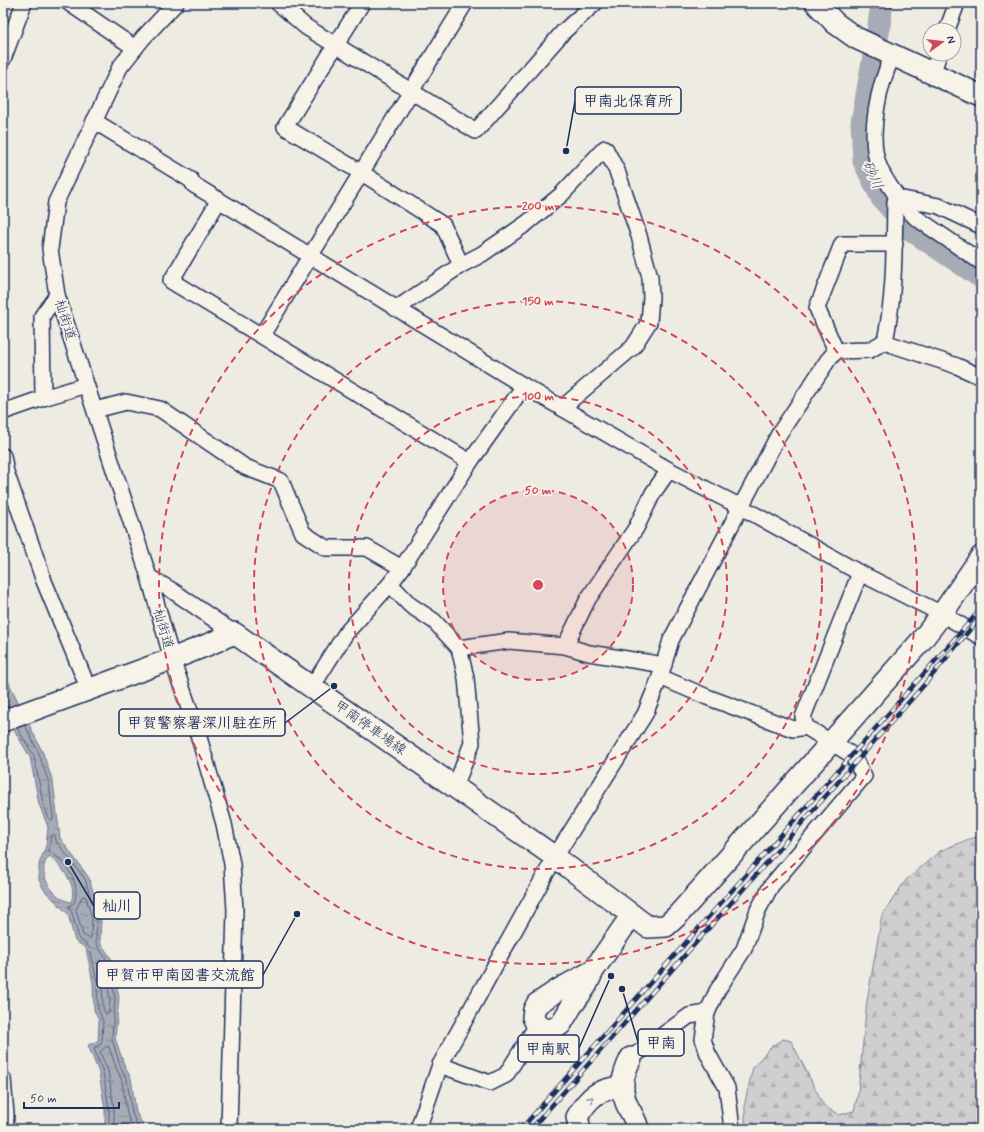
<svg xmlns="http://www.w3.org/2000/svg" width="984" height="1132" viewBox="0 0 984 1132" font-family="Mynerve,'Klee One',sans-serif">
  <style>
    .forest { fill: url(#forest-firs); stroke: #757f96 }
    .water { fill: url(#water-ripples); stroke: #6e7992; fill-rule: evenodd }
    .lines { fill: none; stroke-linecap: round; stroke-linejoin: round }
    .shore { stroke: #536181; stroke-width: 1 }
    .river { stroke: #a6abb5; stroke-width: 23 }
    .street-casing { stroke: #1b2f5e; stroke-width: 18 }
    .secondary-casing { stroke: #1b2f5e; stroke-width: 24 }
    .street { stroke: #f7f3e8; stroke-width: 15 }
    .secondary { stroke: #f7f3e8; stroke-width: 21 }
    .rail-casing { stroke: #1b2f5e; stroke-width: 4.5 }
    .rail { stroke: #f7f3e8; stroke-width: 3; stroke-dasharray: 9; stroke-linecap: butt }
    .oneway { stroke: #8991a3 }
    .ring { fill: none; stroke: #d1495b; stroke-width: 2; stroke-dasharray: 7 5 }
    .labels { text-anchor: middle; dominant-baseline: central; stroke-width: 3.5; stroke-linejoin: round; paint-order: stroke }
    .street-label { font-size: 14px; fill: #1b2f5e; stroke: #f7f3e8 }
    .water-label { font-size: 15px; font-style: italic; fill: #455478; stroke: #f7f3e8 }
    .centre { fill: #d1495b; stroke: #f7f3e8; stroke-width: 2 }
    .ring-label { font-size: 12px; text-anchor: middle; font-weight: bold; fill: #d1495b; stroke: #f7f3e8; stroke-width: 3.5; stroke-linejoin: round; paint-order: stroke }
    .leader { fill: none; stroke: #1b2f5e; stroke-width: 1.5 }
    .callout-dot { fill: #1b2f5e; stroke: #f7f3e8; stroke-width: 1.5 }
    .callout { fill: #f7f3e8; stroke: #1b2f5e; stroke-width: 1.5 }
    .callout-label { font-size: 15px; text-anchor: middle; font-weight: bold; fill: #1b2f5e }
  </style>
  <defs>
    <pattern id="forest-firs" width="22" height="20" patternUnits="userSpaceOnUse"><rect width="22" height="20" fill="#cfcfcf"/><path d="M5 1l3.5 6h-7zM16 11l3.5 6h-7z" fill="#b1b2b4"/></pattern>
    <pattern id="water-ripples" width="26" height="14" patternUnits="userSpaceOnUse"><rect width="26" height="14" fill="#a6abb5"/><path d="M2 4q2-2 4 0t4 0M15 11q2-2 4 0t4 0" fill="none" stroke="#868c96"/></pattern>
  </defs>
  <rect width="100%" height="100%" fill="#eeebe2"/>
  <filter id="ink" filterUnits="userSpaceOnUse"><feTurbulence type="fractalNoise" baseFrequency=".025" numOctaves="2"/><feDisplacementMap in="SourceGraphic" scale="8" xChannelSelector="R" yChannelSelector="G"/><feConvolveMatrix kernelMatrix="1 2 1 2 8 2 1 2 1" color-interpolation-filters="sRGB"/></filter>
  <g filter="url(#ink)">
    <!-- forest -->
    <polygon class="forest" points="981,836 981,1129 745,1129 745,1102 753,1067 772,1046 783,1039 791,1041 824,1106 839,1115 854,1111 858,1093 867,1001 882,915 906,880 940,851 969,839"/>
    <!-- water -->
    <path class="water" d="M3,671l40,82 10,29 7,56 29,40 12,40 -1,24 12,18 7,38 -4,40 10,29 6,11 5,34 6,12v5h-37v-20l-6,-36 -11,-28 10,-4 1,-20 -5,-11 -1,-27 -7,-35 -11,-7 -7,-27 -24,-24 -5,-10v-16l7,-18 2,-19 -9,-23 -9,-47 -27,-46zM50,856c12,12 28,28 21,46 -17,-2 -38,-32 -21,-46z"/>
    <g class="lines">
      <!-- shore -->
      <g class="shore">
        <polyline points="17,728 34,756 43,803 49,819 52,820 53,818 49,783 39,754 25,725"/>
        <polygon points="83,896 86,897 92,919 91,937 90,939 83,935 76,910"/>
        <polygon points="100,960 103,963 110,999 109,1013 107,1014 105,1013 103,1008 102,983 98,963"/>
        <path d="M109,1129v-20l-6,-37 -9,-23 1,-2 6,-3 1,-3 1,-20 -5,-12 -1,-27 -7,-34 -11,-10 -7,-25 -3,-5v-2l5,-3c8,-20 -9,-42 -25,-52l2,-15 2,-1h2l1,6 29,38 12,39 -1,25 12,19 7,36 -3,41 9,30 6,11 5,33 5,12 1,4"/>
        <polyline points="114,1129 114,1108 108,1071 100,1052 107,1046 109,1047 117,1070 122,1081 127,1114 133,1129"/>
      </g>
      <!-- river -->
      <polyline class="river" points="882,3 878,33 862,123 864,161 882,198 910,229 981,277"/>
      <!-- street casing -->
      <g class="street-casing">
        <g id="street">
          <polyline points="69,3 135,48"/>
          <polyline points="176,3 143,38 120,67 56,202 50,249 57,295 149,577 172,659 198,734 224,824 232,864 235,910 229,1129"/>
          <polyline points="278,3 306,27 476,131 563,32 595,3"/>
          <polyline points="362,3 285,127 362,173 443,225 461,265"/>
          <polyline points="947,30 957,3"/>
          <polyline points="3,59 24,3"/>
          <polyline points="932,74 939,54"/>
          <polyline points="94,121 191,180 194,185 524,386 669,470 741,507 860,573 942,614 981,637"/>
          <polyline points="898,198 915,217 981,262"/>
          <polyline points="898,198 939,206 979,225"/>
          <polyline points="219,200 171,281 470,462"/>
          <polyline points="396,309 461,265 482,254 527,223 561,195 605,148 617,171 639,236 650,277 651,297 649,322 633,347 562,408"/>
          <polyline points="262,335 465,3"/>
          <polyline points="885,341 890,344 957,366 981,377"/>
          <polyline points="836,351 817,308 842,244 895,244"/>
          <polyline points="43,398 42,316 57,295"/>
          <polyline points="95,410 126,402 160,409 245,467 281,481 303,533 326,548 367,548 402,568"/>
          <polyline points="3,412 43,398 86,385"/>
          <polyline points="3,456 6,472 44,581 89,690"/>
          <polyline points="149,577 173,591 234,633"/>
          <polyline points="390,584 410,605 434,621 459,648 466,678 472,743 455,787"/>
          <polyline points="565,646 588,599 636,528 653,493 669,470"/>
          <polyline points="459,648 509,641 565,646 589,653 664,665"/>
          <polyline points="660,677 707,697 793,729 806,727"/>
          <polyline points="312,687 346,633 390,584 402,568 470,462 524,386"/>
          <polyline points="631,1058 689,1016 707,1013"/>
          <polyline points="440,1065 490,1083 506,1075 537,1025"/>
          <polyline points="3,1079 6,1115 5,1129"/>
          <path d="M418,1129l22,-64 115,-208 90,-143 15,-37 11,-37 108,-206 49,-74 8,-9 34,-1 15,-9c10,-46 9,-94 10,-140l3,-3c-7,-10 -15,-21 -19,-32 -12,-30 0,-82 14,-111"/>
          <polyline points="732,1129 727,1088 708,1054 703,1039 707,1013 717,991 744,949 758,910 771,886 864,776 852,755 806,727 803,717 860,573"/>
        </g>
      </g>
      <!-- secondary casing -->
      <g class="secondary-casing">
        <g id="secondary">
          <polyline points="816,3 835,23 856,38 981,96"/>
          <polyline points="3,721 172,659 212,643 234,633 555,857 648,927 666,926 677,916 921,641 942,614 981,557"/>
          <polyline points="593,971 558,990 537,1004 534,1010 533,1017 537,1025 544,1029 552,1030 561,1024 571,1007 586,986 593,971 632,915"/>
          <path d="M631,1058c-9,18 -12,32 -2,51 4,7 7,12 9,20"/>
          <path d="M580,1129l-3,-12c13,-22 21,-27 46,-31"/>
        </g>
      </g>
      <!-- street -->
      <use href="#street" class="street"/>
      <!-- secondary -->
      <use href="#secondary" class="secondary"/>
      <!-- rail casing -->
      <g class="rail-casing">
        <g id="rail">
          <polyline points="521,1129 981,609"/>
          <polyline points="531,1129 924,685 977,621"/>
        </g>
      </g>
      <!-- rail -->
      <use href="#rail" class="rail"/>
    </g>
    <!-- one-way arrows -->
    <defs><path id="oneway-chevron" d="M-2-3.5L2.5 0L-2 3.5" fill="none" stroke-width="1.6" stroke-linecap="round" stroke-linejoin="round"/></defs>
    <use class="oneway" href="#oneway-chevron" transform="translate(591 1099) rotate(-47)"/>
  </g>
  <!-- distance rings -->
  <circle cx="538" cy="585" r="95" fill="#d1495b" fill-opacity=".12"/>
  <g class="ring">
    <circle cx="538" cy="585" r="95"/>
    <circle cx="538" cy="585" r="189"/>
    <circle cx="538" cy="585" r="284"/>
    <circle cx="538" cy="585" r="379"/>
  </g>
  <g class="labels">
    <!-- street labels -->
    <g class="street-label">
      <text transform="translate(65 320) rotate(73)">杣街道</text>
      <text transform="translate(163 629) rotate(74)">杣街道</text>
      <text transform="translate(370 728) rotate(35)">甲南停車場線</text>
    </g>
    <!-- water labels -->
    <g class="water-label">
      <text transform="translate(872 175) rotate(66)">砂川</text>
    </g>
  </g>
  <circle cx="538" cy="585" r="6" class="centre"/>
  <g class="ring-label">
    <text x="538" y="210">200 m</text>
    <text x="538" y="305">150 m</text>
    <text x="538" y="400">100 m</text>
    <text x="538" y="494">50 m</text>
  </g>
  <!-- callouts -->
  <path class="leader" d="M566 151L575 101M334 686L285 723M68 862L94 906M297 914L263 975M622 989L638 1042M611 976L579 1048"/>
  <g class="callout-dot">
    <circle cx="566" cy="151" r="4"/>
    <circle cx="334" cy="686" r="4"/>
    <circle cx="68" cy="862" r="4"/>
    <circle cx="297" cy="914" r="4"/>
    <circle cx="622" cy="989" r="4"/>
    <circle cx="611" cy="976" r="4"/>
  </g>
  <g class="callout">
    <rect x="575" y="87" width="106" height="27" rx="4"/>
    <rect x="119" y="709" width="166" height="27" rx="4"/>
    <rect x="94" y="892" width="46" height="27" rx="4"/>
    <rect x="97" y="961" width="166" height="27" rx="4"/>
    <rect x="638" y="1029" width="46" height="27" rx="4"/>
    <rect x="518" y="1035" width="61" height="27" rx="4"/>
  </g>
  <g class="callout-label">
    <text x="628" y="106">甲南北保育所</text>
    <text x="202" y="728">甲賀警察署深川駐在所</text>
    <text x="117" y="911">杣川</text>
    <text x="180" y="980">甲賀市甲南図書交流館</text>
    <text x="661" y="1048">甲南</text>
    <text x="548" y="1054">甲南駅</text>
  </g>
  <!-- margin -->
  <rect width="984" height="1132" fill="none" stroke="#f7f3e8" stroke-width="16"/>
  <rect x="8" y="8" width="968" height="1116" fill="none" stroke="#1b2f5e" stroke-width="1.5" filter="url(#ink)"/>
  <!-- north arrow -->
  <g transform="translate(942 42) rotate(75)"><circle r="19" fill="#f7f3e8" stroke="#9fa5b1"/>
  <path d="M0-3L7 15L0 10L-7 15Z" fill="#d1495b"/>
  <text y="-6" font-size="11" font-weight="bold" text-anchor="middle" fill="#1b2f5e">N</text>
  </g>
  <!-- scale -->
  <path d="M24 1102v6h95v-6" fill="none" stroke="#1b2f5e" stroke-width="2"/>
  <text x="30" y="1102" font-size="12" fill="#1b2f5e" stroke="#f7f3e8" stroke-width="3" paint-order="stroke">50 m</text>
</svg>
